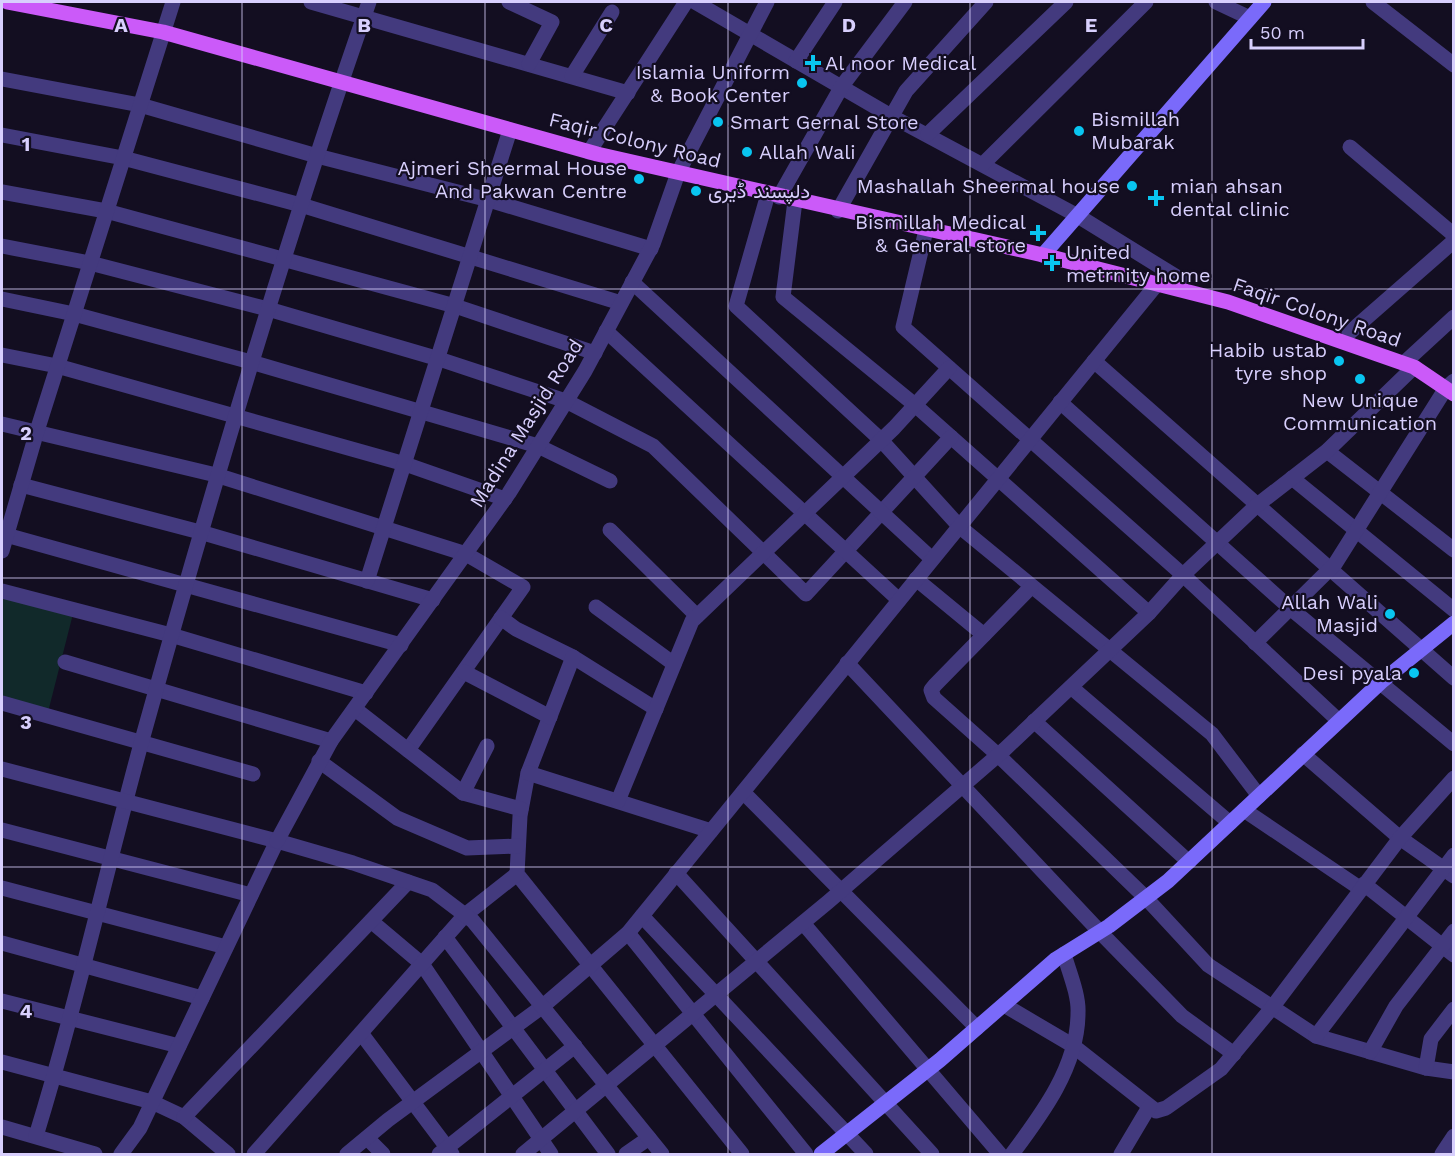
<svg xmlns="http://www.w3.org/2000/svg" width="1455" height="1156" viewBox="0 0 1455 1156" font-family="'Work Sans',Vazirmatn,sans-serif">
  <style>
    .green { fill: #11292a }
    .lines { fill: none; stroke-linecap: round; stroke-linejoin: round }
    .minor { stroke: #433a7e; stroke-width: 15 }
    .tertiary { stroke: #433a7e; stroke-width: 15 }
    .secondary { stroke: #7a6afa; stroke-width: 15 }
    .primary { stroke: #cb5af9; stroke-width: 15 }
    .grid { fill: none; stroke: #d8cffd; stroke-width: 1.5; stroke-opacity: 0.55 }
    .poi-dot { fill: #09c5f0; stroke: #130e21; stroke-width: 2 }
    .labels { text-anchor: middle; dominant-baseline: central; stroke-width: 4.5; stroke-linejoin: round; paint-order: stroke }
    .poi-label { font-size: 20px; fill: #d8cffd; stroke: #130e21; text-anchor: start }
    .street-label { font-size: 20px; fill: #d8cffd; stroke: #130e21 }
    .grid-label { font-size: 20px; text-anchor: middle; font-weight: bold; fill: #d8cffd; stroke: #130e21; stroke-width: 4.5; stroke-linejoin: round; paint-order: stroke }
  </style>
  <rect width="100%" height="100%" fill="#130e21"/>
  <!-- green -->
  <polygon class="green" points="2,591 74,610 47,716 2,703"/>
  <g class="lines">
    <!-- minor -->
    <g class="minor">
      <polyline points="311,2 628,93"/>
      <polyline points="509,2 552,22 529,64"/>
      <polyline points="695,2 891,116 1078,216 1180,279"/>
      <polyline points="1216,2 1250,18"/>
      <polyline points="1373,2 1454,65"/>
      <polyline points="796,61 835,2"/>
      <polyline points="572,76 612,12"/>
      <polyline points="2,79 140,105 317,156 489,200 651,249"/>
      <polyline points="928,134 1066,2"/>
      <polyline points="2,135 123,158 301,205 621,303"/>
      <polyline points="1350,147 1454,235"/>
      <polyline points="589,152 686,2"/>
      <polyline points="983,164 1146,2"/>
      <polyline points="2,192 106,211 455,306 595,353"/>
      <polyline points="768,194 736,306 881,440 960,527 1212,734 1259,796"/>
      <polyline points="779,197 842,86 905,2"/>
      <polyline points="795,201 783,297 915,405 1149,613"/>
      <polyline points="838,211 906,91 986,2"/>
      <polyline points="926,230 903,327 1183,575 1339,721"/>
      <polyline points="2,246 90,263 268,309 439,359 566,401 653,446 806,594 951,437"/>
      <polyline points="632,282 932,559"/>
      <polyline points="2,299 74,314 251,362 538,446 610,481"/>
      <polyline points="606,331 899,600"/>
      <polyline points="1349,333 1454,241"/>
      <polyline points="2,355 57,366 405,464 505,499"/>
      <polyline points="1094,361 1454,678"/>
      <polyline points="1404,363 1454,317"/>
      <polyline points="1060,402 1290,608 1454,744"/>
      <polyline points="2,424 216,475 466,554 523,587 408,750"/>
      <polyline points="1327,451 1454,550"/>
      <polyline points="1292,478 1454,610"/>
      <polyline points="21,485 200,532 433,600"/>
      <polyline points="610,530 697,616"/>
      <polyline points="6,535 401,645"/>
      <polyline points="2,551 37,431 173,2"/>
      <polyline points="916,579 984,635"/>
      <polyline points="367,581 510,130"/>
      <polyline points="1031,587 935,685 931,690 934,698 998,755 1146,898 1208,965 1316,1036 1426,1068 1454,1072"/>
      <polyline points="2,591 171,635 366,693"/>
      <polyline points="596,607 674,664"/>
      <polyline points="501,618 516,629 573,657 656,709"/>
      <polyline points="1255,643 1335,564 1446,388 1454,381"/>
      <polyline points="573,657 528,773 520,816 517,874 742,1154"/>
      <polyline points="65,662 331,741"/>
      <polyline points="847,663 1100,932 1182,1016 1234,1054"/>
      <polyline points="464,672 550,717"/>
      <polyline points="1071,687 1230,823"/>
      <polyline points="2,703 253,774"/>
      <polyline points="355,709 463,793 521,809"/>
      <polyline points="1034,721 1189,862"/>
      <polyline points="1303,754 1400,838 1454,876"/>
      <polyline points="319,761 397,818 467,848 518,846"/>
      <polyline points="528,773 711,831"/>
      <polyline points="743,792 977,1028"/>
      <polyline points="463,793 487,746"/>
      <polyline points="618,801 692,621 894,428 949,368"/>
      <polyline points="1244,810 1361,889"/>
      <polyline points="2,830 251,895"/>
      <polyline points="676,873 932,1154"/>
      <polyline points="1364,884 1454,955"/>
      <polyline points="2,888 226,947"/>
      <polyline points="642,916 866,1154"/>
      <polyline points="371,921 422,964 551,1154"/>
      <polyline points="803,923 1000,1154"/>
      <polyline points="628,933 806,1154"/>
      <polyline points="445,937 608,1154"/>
      <polyline points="2,943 202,998"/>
      <polyline points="2,1001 179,1046"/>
      <polyline points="1004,1005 1072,1045 1156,1111 1166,1108 1221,1069 1271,1009 1400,838 1454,778"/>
      <polyline points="361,1033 452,1154"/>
      <polyline points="1316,1036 1454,855"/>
      <polyline points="1370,1052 1396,1006 1454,931"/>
      <polyline points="2,1062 152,1102 184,1117 228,1154"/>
      <polyline points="1426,1068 1431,1039 1454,1009"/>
      <polyline points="184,1117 408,882"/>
      <polyline points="2,1127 95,1154"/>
      <path d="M36,1136c40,-130 70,-264 106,-396 69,-248 142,-495 227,-738"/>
      <polyline points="367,1138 383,1154"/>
      <polyline points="121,1154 140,1128 277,841"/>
      <polyline points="254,1154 465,915 517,874"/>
      <polyline points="347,1154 388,1120 543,1006 628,933 1157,284"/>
      <polyline points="439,1154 575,1046"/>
      <polyline points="523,1154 828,902 1004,750 1149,613 1183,575 1256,506 1327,451 1414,367"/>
      <polyline points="626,1154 649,1138"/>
      <path d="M1012,1154c30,-40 66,-88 66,-141 1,-18 -9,-41 -14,-59"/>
      <polyline points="1121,1154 1149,1107"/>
      <polyline points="1442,1154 1454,1136"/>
    </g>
    <!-- tertiary -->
    <g class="tertiary">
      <polyline points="2,769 277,841 353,863 432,890 473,921 662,1154"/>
      <polyline points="277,841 331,741 509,493 585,371 653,244 678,173 767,2"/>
    </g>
    <!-- secondary -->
    <g class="secondary">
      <polyline points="1043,255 1264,2"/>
      <polyline points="821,1154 940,1060 1056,959 1109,926 1168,881 1381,682 1454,623"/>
    </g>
    <!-- primary -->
    <polyline class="primary" points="7,2 163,32 597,154 1043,255 1228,302 1414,367 1454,394"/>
  </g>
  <!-- grid -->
  <path class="grid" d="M242,2v1152M485,2v1152M728,2v1152M970,2v1152M1212,2v1152M2,289h1452M2,578h1452M2,867h1452"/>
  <!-- markers -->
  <g class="poi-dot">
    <path d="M810 54h6v6h6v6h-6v6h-6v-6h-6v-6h6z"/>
    <circle cx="802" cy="83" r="6"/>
    <circle cx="718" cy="122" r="6"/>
    <circle cx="1079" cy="131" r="6"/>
    <circle cx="747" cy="152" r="6"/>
    <circle cx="639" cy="179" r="6"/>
    <circle cx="1132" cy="186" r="6"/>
    <circle cx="696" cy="191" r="6"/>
    <path d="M1153 189h6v6h6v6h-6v6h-6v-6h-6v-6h6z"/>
    <path d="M1035 224h6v6h6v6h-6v6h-6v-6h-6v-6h6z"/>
    <path d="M1049 254h6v6h6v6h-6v6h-6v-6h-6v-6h6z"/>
    <circle cx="1339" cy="361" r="6"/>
    <circle cx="1360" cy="379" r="6"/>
    <circle cx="1390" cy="614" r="6"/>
    <circle cx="1414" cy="673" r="6"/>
  </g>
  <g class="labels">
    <!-- poi labels -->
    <g class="poi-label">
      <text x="825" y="63">Al noor Medical</text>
      <text x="790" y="72" text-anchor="end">Islamia Uniform<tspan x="790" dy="23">&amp; Book Center</tspan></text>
      <text x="1091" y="119">Bismillah<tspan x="1091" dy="23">Mubarak</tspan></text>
      <text x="730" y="122">Smart Gernal Store</text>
      <text x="759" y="152">Allah Wali</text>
      <text x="627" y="168" text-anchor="end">Ajmeri Sheermal House<tspan x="627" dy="23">And Pakwan Centre</tspan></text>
      <text x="1120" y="186" text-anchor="end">Mashallah Sheermal house</text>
      <text x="1170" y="186">mian ahsan<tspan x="1170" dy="23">dental clinic</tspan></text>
      <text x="708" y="191">دلپسند ڈیری</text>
      <text x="1026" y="222" text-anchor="end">Bismillah Medical<tspan x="1026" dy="23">&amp; General store</tspan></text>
      <text x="1066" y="252">United<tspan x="1066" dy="23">metrnity home</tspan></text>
      <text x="1327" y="350" text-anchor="end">Habib ustab<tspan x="1327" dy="23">tyre shop</tspan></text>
      <text x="1360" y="400" text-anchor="middle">New Unique<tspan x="1360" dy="23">Communication</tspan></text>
      <text x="1378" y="602" text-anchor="end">Allah Wali<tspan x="1378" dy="23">Masjid</tspan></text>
      <text x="1402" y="673" text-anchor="end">Desi pyala</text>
    </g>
    <!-- street labels -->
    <g class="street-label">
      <text transform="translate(635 140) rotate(14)">Faqir Colony Road</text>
      <text transform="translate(1317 312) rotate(19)">Faqir Colony Road</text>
      <text transform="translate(526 423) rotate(-58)">Madina Masjid Road</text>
    </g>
  </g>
  <g class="grid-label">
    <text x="121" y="32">A</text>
    <text x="364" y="32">B</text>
    <text x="606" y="32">C</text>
    <text x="849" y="32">D</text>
    <text x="1091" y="32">E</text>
    <text x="26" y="151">1</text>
    <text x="26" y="440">2</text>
    <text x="26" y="729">3</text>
    <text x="26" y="1018">4</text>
  </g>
  <!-- border -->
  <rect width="1455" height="1156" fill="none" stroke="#d8cffd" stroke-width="6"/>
  <!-- scale -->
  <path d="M1251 39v9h112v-9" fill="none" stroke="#d8cffd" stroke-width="3"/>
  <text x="1260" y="39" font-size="18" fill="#d8cffd" stroke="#130e21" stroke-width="4.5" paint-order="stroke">50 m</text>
</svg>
